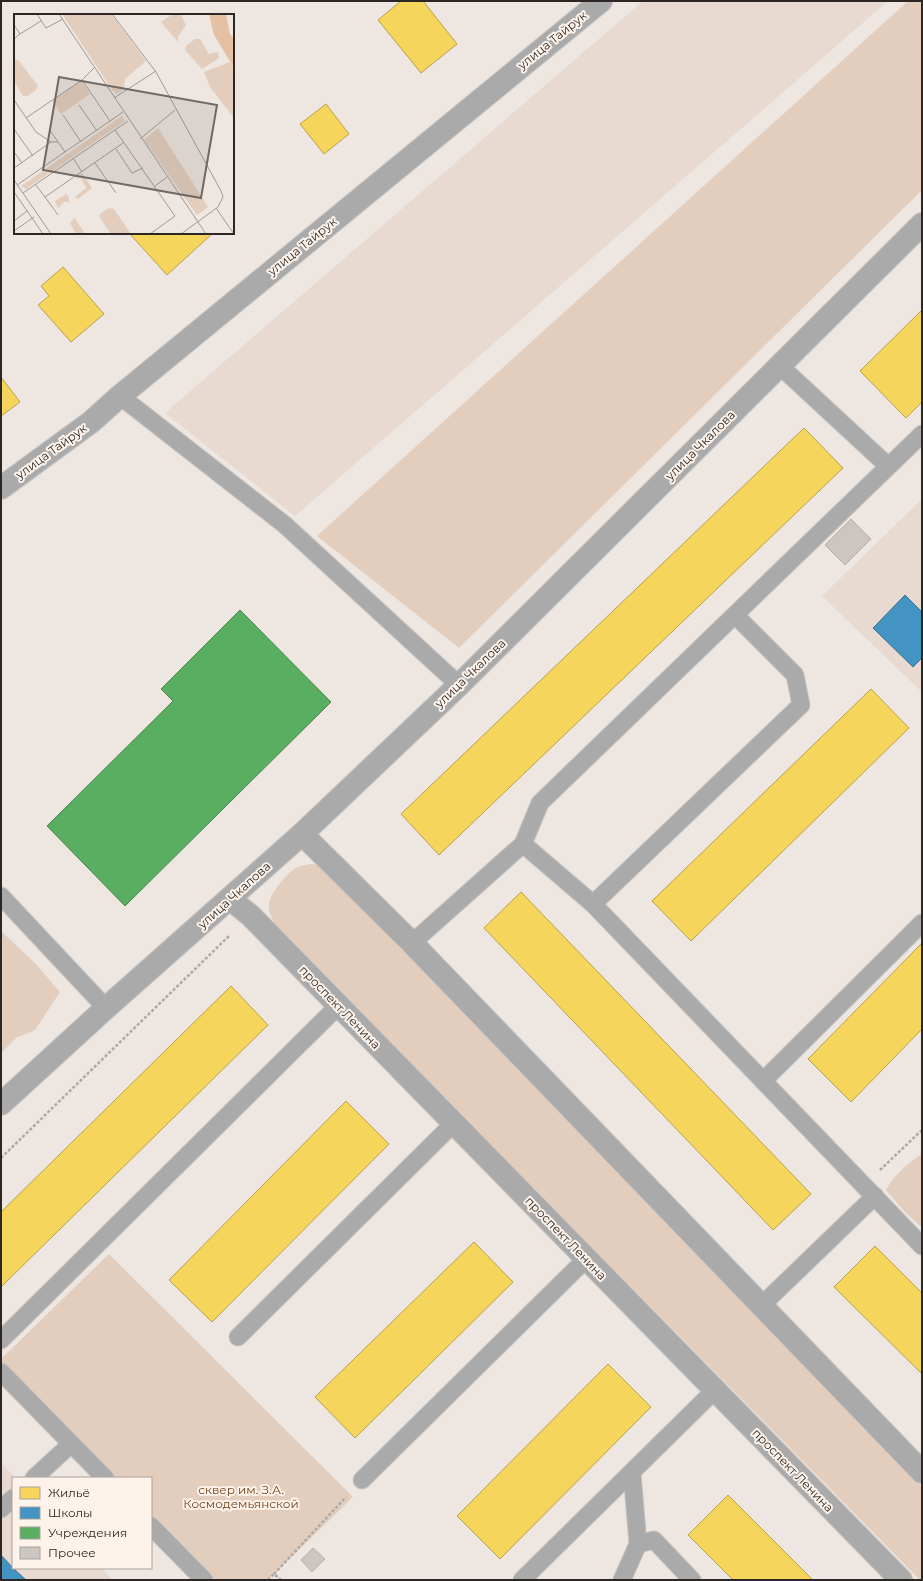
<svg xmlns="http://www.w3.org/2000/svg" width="923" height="1581" viewBox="0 0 923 1581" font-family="Montserrat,sans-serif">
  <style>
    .built { fill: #e8dad0 }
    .green { fill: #e3cebe }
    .homes { fill: #f6d55c; stroke: #b9a14b }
    .schools { fill: #4393c3; stroke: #3c7393 }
    .public { fill: #5aae61; stroke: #4c864f }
    .building { fill: #cbc6c2; stroke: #b4aeab }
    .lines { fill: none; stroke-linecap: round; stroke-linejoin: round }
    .lane-casing { stroke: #c9c4c0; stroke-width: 19 }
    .street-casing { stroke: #c9c4c0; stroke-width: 24 }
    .path { stroke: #abaaa9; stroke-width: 2.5; stroke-dasharray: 3 2; stroke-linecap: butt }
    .lane { stroke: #aaaaab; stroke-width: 17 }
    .street { stroke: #aaaaab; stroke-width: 22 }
    .labels { text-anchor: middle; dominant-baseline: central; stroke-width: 4; stroke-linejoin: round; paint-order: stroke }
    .street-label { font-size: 12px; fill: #2c2724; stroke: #fef3eb }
    .park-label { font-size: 12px; fill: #6e3e12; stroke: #fef3eb }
    .inset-road { fill: none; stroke: #a09a95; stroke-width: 1 }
    .view { fill: #706a66; fill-opacity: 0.15; stroke: #706a66; stroke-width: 2 }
    .inset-edge { fill: none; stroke: #2c2724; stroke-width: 2 }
  </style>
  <rect width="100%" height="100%" fill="#ede6e1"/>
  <!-- built -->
  <g class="built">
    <polygon points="643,1 888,1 295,516 165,413"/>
    <polygon points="922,499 922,692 822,596"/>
    <polygon points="1,1463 15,1478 13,1478 13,1568 101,1568 113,1580 1,1580"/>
  </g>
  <!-- green -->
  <g class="green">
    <polygon points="908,1 922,1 922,190 459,648 317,536"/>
    <path d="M310,864l10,1 12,10 590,612v93h-2l-643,-652c-3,-7 -10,-17 -8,-24 1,-11 19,-33 29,-37 4,-2 9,-2 12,-3z"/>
    <polygon points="1,931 35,963 60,992 35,1030 16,1038 1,1053"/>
    <path d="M922,1154v74l-16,-15 -20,-23c9,-16 21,-26 36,-36z"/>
    <polygon points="109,1254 353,1497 268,1580 214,1580 151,1516 151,1478 113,1478 1,1365 1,1359"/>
  </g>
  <!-- homes -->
  <g class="homes">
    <polygon points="401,1 423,1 457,44 421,73 378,20"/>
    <polygon points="326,104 349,134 324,154 300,124"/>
    <polygon points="129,233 213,233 167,275"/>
    <polygon points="63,267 104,314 71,342 38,305 49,296 41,286"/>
    <polygon points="922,310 922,402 906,418 860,371"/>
    <polygon points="1,377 20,402 1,416"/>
    <polygon points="804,428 843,468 439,855 401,814"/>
    <polygon points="871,689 909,728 691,941 652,901"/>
    <polygon points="521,892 811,1194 773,1230 484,928"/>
    <polygon points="922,943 922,1029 851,1102 808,1059"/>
    <polygon points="231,986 268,1025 1,1287 1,1212"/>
    <polygon points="346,1101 389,1144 212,1322 169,1280"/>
    <polygon points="474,1242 513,1282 355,1438 315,1397"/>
    <polygon points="875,1246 922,1293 922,1374 834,1287"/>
    <polygon points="608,1364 651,1407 500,1559 457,1516"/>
    <polygon points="728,1495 813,1580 733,1580 688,1535"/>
  </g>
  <!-- schools -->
  <g class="schools">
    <polygon points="905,595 922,612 922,658 913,667 873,628"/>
    <polygon points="1,1555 13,1568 26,1580 1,1580"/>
  </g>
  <!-- public -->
  <polygon class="public" points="240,610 331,702 125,906 47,826 173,701 161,689"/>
  <!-- building -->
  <g class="building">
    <polygon points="851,519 871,539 845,565 825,545"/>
    <polygon points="313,1548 325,1559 312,1572 301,1560"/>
  </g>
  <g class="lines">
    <!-- lane casing -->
    <g class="lane-casing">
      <g id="lane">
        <polyline points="780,366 888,466"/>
        <polyline points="120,396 285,525 459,685"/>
        <polyline points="523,844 593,904 922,1246"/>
        <polyline points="1,896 106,1008"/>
        <polyline points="593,904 801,705 795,675 735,615"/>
        <polyline points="412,943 523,844 540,803 922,434"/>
        <polyline points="763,1081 922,923"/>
        <polyline points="762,1305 875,1196"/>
        <polyline points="238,1337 454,1123"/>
        <polyline points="1,1340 338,1006"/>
        <polyline points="1,1372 105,1478"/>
        <polyline points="34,1478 71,1444"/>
        <polyline points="362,1480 586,1259"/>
        <polyline points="1,1509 13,1498"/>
        <polyline points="151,1526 204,1580"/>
        <polyline points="638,1544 654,1540 692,1580"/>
        <polyline points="522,1580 715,1390"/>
        <polyline points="622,1580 638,1544 632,1473"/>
      </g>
    </g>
    <!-- street casing -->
    <g class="street-casing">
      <g id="street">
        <polyline points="1,488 91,422 120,396 601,1"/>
        <polyline points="302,834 412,943 922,1472"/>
        <polyline points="230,899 251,916 901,1580"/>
        <polyline points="1,1104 106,1008 302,834 459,685 922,224"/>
      </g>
    </g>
    <!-- path -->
    <g class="path">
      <polyline points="1,1158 230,935"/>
      <polyline points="880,1170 922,1130"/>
      <polyline points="274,1574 346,1497"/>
      <polyline points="268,1580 274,1574 281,1580"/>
    </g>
    <!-- lane -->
    <use href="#lane" class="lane"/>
    <!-- street -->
    <use href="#street" class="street"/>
  </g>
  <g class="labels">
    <!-- street labels -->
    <g class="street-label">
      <text transform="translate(552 40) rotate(-39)">улица Тайрук</text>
      <text transform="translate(302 246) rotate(-39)">улица Тайрук</text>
      <text transform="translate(700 445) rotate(-45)">улица Чкалова</text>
      <text transform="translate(51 451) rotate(-36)">улица Тайрук</text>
      <text transform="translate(470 673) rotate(-44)">улица Чкалова</text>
      <text transform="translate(234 895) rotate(-42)">улица Чкалова</text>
      <text transform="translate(340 1007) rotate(46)">проспект Ленина</text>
      <text transform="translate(566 1238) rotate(46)">проспект Ленина</text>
      <text transform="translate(793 1470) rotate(46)">проспект Ленина</text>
    </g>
    <!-- park labels -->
    <g class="park-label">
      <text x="241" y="1489">сквер им. З.А.<tspan x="241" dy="14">Космодемьянской</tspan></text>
    </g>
  </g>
  <!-- overview -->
  <g transform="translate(14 14)">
    <rect width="220" height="220" fill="#ede6e1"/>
    <path d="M48,0h49l35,47 -21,18 -1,10 -7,5 -4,-3zM159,0l8,1 5,10 -8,12v5l-17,-20zM181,25h5l9,15 9,-2 1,6 -17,11 -17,-19 1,-4zM0,45l5,2 19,25 -3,5 -8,5h-4l-9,-15zM216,48l4,7v49l-24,-31 -6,-15zM67,67l9,13 -29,20 -9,-13zM108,102l3,5 -99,68 -5,-3zM144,114l50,79 -11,8 -53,-75zM68,159l10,15 -14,11 -3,-2 11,-9 -5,-10 -6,1zM52,180l3,3v5h-5l-6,6 -3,-7zM95,194l5,1 17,25h-20l-11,-16v-4zM60,204l2,2 9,14h-9l-6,-11z" fill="#e3cebe"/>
    <path d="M195,0h17l4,20 4,5v29l-20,-33z" fill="#e6c0a3"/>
    <path class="inset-road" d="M23,0l9,14 17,-9M45,0l147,220M98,0l44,58 65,119 2,6 -5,10 -37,27M0,11l6,9 -6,5M6,20l21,-13M68,66l28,41M100,84l42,-27M0,86l22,32 15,10h7M65,91l18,26M49,101l18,27M12,104l56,-38 13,-13M0,115l19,27M35,115l16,23M101,116l60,86 -25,18M126,125l35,-29M102,135l16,24 11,-5M0,138l8,11M59,144l9,14M81,149l21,30M0,154l37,-26M0,166l37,54M21,170l10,13 78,-54M3,171l106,-73M141,172l12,-9M0,178l29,42M9,179l105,-72M31,183l13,18M202,194l18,26M0,207l13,-10M0,217l20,-14"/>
    <path class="view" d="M45,63l158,28 -16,93 -158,-28z"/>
    <rect width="220" height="220" class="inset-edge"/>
  </g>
  <!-- border -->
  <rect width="923" height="1581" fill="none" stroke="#2c2724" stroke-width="4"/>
  <!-- legend -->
  <rect x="12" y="1477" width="140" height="92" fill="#fef3eb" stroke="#aaa19b"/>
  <rect x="20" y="1487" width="20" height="12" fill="#f6d55c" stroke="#aaa19b"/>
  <text x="48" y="1497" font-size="12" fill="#2c2724">Жильё</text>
  <rect x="20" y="1507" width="20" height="12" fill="#4393c3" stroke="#aaa19b"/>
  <text x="48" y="1517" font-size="12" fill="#2c2724">Школы</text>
  <rect x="20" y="1527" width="20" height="12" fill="#5aae61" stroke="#aaa19b"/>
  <text x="48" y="1537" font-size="12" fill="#2c2724">Учреждения</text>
  <rect x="20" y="1547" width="20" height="12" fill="#cbc6c2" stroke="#aaa19b"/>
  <text x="48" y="1557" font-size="12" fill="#2c2724">Прочее</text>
</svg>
